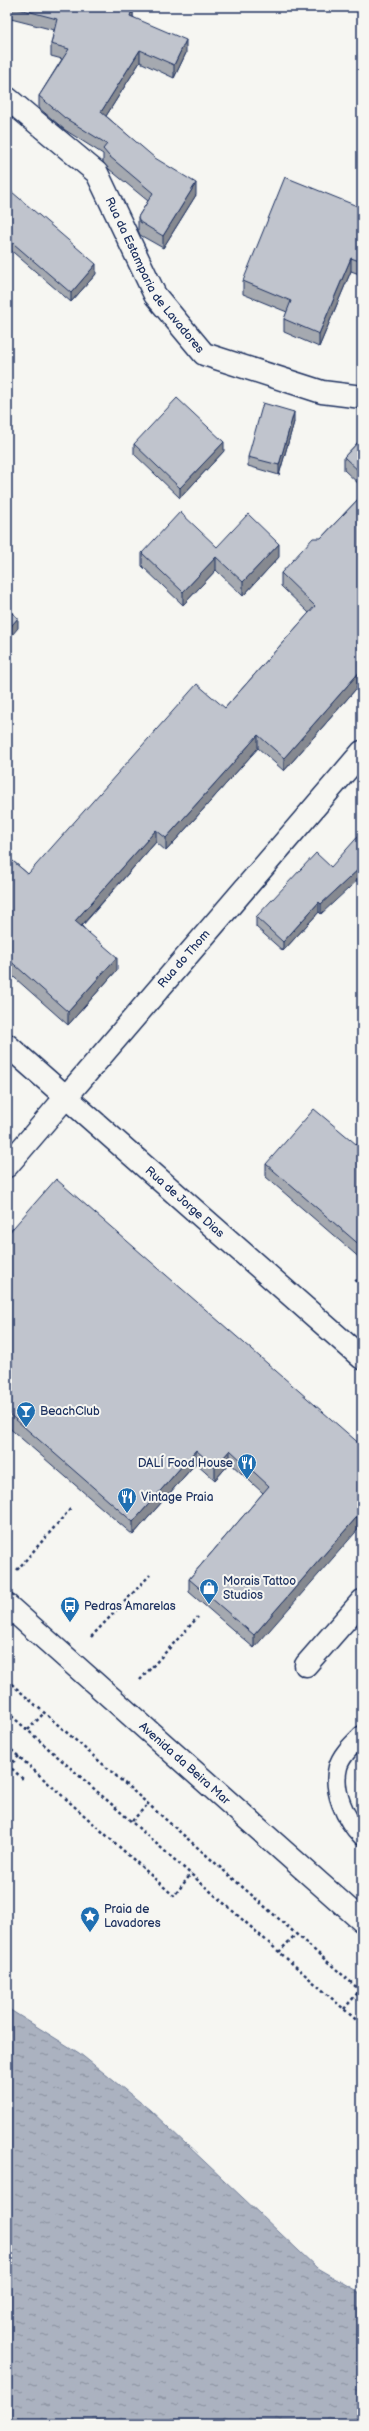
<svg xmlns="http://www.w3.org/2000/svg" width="369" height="2431" viewBox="0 0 369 2431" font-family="'Balsamiq Sans',sans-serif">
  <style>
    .water { fill: url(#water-ripples); stroke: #717e99 }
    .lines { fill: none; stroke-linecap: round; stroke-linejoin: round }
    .lane-casing { stroke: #1b2f5e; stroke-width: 21 }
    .street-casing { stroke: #1b2f5e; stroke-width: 25 }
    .secondary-casing { stroke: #1b2f5e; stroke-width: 25 }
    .path { stroke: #1b2f5e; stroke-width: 2.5; stroke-dasharray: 3 3; stroke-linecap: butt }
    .lane { stroke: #f6f6f2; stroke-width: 18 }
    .street { stroke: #f6f6f2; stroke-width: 22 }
    .secondary { stroke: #f6f6f2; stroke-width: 22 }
    .wall { fill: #a5a9b0; stroke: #1b2f5e }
    .shaded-wall { fill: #868990; stroke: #1b2f5e }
    .building { fill: #c0c4cd; stroke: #1b2f5e }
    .labels { text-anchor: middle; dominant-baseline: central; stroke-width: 4; stroke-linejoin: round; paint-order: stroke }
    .street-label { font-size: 12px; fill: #1b2f5e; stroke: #f6f6f2 }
    .poi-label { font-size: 12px; fill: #1b2f5e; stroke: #f6f6f2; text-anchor: start }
  </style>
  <defs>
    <pattern id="water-ripples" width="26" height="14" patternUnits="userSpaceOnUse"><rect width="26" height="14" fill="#abb2c0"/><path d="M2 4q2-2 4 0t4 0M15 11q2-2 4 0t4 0" fill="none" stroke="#8a919f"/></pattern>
  </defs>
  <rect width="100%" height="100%" fill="#f6f6f2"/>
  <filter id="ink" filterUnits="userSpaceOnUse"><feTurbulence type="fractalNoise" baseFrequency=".025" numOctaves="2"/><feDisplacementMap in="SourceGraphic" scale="8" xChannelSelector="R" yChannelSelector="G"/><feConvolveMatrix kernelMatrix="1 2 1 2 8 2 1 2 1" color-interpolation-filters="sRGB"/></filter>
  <g filter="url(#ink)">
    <!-- water -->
    <polygon class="water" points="7,2008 79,2053 150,2110 317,2268 362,2294 362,2424 7,2424"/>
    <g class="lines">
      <!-- lane casing -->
      <g class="lane-casing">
        <path id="lane" d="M362,1735c-9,9 -21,20 -24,32 -6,23 7,53 24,69"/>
      </g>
      <!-- street casing -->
      <g class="street-casing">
        <g id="street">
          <path id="s1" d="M7,98l90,75 58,122 49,59 118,38 40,5"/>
          <path id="s2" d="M362,752l-296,345 296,261"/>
          <polyline points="306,1665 362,1601"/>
        </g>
      </g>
      <!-- secondary casing -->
      <g class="secondary-casing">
        <g id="secondary">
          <polyline points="7,1045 66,1097 7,1166"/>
          <path id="s3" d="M7,1605l355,316"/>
        </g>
      </g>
      <!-- path -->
      <g class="path">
        <polyline points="355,1282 362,1274"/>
        <polyline points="17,1570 72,1507"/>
        <polyline points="91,1637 150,1575"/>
        <polyline points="7,1680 362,1992"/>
        <polyline points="140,1680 198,1617"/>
        <polyline points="7,1712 362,2025"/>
        <polyline points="28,1730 44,1713"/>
        <polyline points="7,1746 174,1896 191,1874"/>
        <polyline points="19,1756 9,1766 24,1780"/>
        <polyline points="132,1821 148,1804"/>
        <polyline points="279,1952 296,1934"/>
        <polyline points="344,2009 360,1990"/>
      </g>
      <!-- lane -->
      <use href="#lane" class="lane"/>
      <!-- street -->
      <use href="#street" class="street"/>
      <!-- secondary -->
      <use href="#secondary" class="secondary"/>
    </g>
    <!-- wall -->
    <g class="wall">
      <polygon points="7,7 133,7 133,17 186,53 174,78 140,62 106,116 196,195 163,248 140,235 138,230 138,217 148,201 109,169 103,162 103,154 65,130 39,108 39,96 62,59 51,56 51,44 54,30 7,18"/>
      <polygon points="7,198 96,274 71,302 7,247"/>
      <polygon points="362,208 362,275 351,271 319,347 284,332 284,319 287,312 243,294 243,281"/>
      <polygon points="294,422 279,475 248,466 248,457"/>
      <polygon points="362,438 362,487 344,470 344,457"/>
      <polygon points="134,444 224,451 180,498 134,454"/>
      <polygon points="362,495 362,682 284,771 258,748 166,851 156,842 82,926 117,970 68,1025 7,971 7,856 28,874 225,708 309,613 281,586 281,573 321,538"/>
      <polygon points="217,547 279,557 243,596 216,570 183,605 142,566 142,553"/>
      <polygon points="331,867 321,914 319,912 283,951 256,927 256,917"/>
      <polygon points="362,1149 362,1260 266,1177 266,1164"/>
      <polygon points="7,1235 362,1446 254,1648 189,1592 189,1579 263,1493 230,1463 215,1480 196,1463 133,1535 7,1426"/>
      <polygon points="362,1764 362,1783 360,1781 360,1767"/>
    </g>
    <!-- shaded-wall -->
    <g class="shaded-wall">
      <polygon points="133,7 133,19 130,16"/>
      <polygon points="186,40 186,53 174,78 174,65"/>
      <polygon points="140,50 140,62 101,124 101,112"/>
      <polygon points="196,183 196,195 163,248 163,236"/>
      <polygon points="351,258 351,271 319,347 319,334"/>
      <polygon points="96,264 96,274 71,302 71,293"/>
      <polygon points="294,412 294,422 279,475 279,465"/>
      <polygon points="224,442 224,451 180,498 180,488"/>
      <polygon points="279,544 279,557 243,596 243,582"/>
      <polygon points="216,557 216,570 183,605 183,592"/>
      <polygon points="18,618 18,628 7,641 7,631"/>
      <polygon points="362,669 362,682 284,771 284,758"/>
      <polygon points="258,735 258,748 166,851 166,838"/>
      <polygon points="156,830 156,842 75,933 75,921"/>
      <polygon points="362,866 362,876 321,914 321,904"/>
      <polygon points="319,902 319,912 283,951 283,942"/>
      <polygon points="117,957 117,970 68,1025 68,1012"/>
      <polygon points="196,1450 196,1463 133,1535 133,1522"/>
      <polygon points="230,1450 230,1463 215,1480 215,1467"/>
      <polygon points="362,1511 362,1525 254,1648 254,1635"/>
    </g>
    <!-- building -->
    <g class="building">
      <polygon points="12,7 133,7 130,16 186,40 174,65 140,50 101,112 155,158 196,183 163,236 140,222 138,217 153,193 109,156 103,149 107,144 65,118 39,96 69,49 51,44 57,19"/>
      <polygon points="285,177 362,208 362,262 351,258 319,334 284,319 291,301 243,281"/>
      <polygon points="12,192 96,264 71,293 7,238 7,198"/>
      <polygon points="177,398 224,442 180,488 134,444"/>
      <polygon points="263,403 294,412 279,465 248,457"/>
      <polygon points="362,438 362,474 344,457"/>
      <polygon points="362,495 362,669 284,758 258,735 166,838 156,830 75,921 117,957 68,1012 7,958 7,856 28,874 197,684 225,708 315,606 281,573 313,538 321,538"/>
      <polygon points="180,512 217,547 248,514 279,544 243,582 216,557 183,592 142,553"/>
      <polygon points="7,609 18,618 7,631"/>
      <polygon points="362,832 362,866 321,904 319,902 283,942 256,917 316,853 331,867"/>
      <polygon points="314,1109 362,1149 362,1247 266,1164"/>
      <polygon points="56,1179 362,1446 362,1511 254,1635 189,1579 269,1486 230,1450 215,1467 196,1450 133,1522 7,1412 7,1402 8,1401 7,1400 7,1235"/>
      <polygon points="362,1764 362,1769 360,1767"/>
    </g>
  </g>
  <!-- icons -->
  <defs>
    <g id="bar-pin" transform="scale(1)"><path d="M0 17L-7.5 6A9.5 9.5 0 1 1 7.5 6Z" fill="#1f6fb2" stroke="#f6f6f2"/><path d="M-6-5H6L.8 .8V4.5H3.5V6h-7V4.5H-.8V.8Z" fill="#fff"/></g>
    <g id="restaurant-pin" transform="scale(1)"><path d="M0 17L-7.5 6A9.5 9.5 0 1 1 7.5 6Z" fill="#1f6fb2" stroke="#f6f6f2"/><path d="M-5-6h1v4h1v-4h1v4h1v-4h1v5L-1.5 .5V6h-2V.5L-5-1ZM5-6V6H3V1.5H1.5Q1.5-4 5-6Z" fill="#fff"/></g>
    <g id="shop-pin" transform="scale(1)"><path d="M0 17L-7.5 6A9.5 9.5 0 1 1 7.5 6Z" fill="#1f6fb2" stroke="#f6f6f2"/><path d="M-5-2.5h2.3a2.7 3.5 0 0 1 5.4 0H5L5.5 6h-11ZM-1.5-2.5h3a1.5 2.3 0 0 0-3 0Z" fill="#fff"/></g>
    <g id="bus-pin" transform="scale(1)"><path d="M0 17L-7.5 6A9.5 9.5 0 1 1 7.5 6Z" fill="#1f6fb2" stroke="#f6f6f2"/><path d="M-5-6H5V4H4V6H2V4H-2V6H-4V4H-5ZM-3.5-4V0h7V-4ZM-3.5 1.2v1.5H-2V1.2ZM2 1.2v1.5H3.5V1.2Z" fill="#fff"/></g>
    <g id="sight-pin" transform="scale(1)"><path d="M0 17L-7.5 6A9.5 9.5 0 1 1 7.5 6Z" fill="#1f6fb2" stroke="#f6f6f2"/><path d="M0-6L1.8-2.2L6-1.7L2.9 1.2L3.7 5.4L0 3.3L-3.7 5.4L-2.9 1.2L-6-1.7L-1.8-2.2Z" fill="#fff"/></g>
  </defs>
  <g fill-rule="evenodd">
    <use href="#bar-pin" x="26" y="1411"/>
    <use href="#restaurant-pin" x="247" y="1463"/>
    <use href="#restaurant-pin" x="127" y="1497"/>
    <use href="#shop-pin" x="209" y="1588"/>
    <use href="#bus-pin" x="70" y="1606"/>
    <use href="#sight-pin" x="90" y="1916"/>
  </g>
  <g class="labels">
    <!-- street labels -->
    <g class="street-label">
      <text stroke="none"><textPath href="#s1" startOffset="235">Rua da Estamparia de Lavadores</textPath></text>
      <text transform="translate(184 959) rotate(-49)">Rua do Thom</text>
      <text stroke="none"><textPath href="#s2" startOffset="613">Rua de Jorge Dias</textPath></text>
      <text stroke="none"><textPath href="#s3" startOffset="238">Avenida da Beira Mar</textPath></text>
    </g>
    <!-- poi labels -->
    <g class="poi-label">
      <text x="40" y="1411">BeachClub</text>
      <text x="233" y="1463" text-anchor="end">DALÍ Food House</text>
      <text x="141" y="1497">Vintage Praia</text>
      <text x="223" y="1581">Morais Tattoo<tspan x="223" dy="14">Studios</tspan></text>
      <text x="84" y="1606">Pedras Amarelas</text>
      <text x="104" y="1909">Praia de<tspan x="104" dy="14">Lavadores</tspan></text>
    </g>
  </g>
  <!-- margin -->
  <rect width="369" height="2431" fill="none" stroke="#f6f6f2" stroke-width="24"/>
  <rect x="12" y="12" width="345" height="2407" fill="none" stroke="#1b2f5e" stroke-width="1.5" filter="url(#ink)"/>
</svg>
